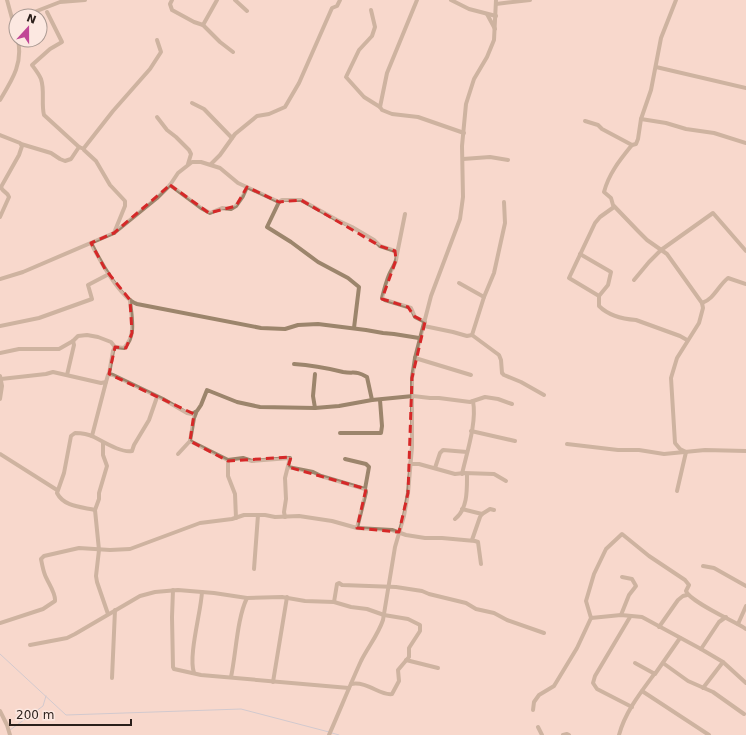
<svg xmlns="http://www.w3.org/2000/svg" width="746" height="735" viewBox="0 0 746 735" font-family="'DejaVu Sans',sans-serif">
  <style>
    .lines { fill: none; stroke-linecap: round; stroke-linejoin: round }
    .stream { stroke: #a5b6d1; stroke-width: 1 }
    .minor { stroke: #9c856c; stroke-width: 4 }
    .marked { fill: none; stroke: #d62828; stroke-width: 3; stroke-dasharray: 8 5; stroke-linejoin: round }
  </style>
  <rect width="100%" height="100%" fill="#f8d8cc"/>
  <g class="lines">
    <!-- stream -->
    <g class="stream">
      <polyline points="0,654 66,715 241,709 329,732"/>
      <polyline points="10,730 43,706 46,696"/>
      <polyline points="332,733 339,735"/>
    </g>
    <!-- minor -->
    <g class="minor">
      <polyline points="7,0 16,33"/>
      <polyline points="172,0 170,4 172,10 194,22 203,25 220,42 233,52"/>
      <polyline points="235,0 247,11"/>
      <polyline points="451,0 469,9 496,16"/>
      <path d="M676,0l-15,38 -10,52 -10,29 -3,20 -2,5 -4,1c-12,15 -23,28 -28,47l7,6 2,7 25,26 9,9 20,14 35,49 1,5 -4,15 -22,35 -6,20 4,65 5,6 6,3"/>
      <polyline points="496,4 530,0"/>
      <polyline points="371,10 375,27 372,36 359,50 346,77 364,97 380,107 382,110 392,114 418,117 464,133"/>
      <path d="M47,12l15,30 -12,7 -18,16c3,4 7,9 9,14 4,12 0,24 3,36l35,32 5,2"/>
      <polyline points="487,14 495,29"/>
      <polyline points="24,16 60,2 85,0"/>
      <polyline points="203,25 217,0"/>
      <polyline points="656,67 746,88"/>
      <path d="M0,100c12,-20 23,-36 18,-60"/>
      <polyline points="192,103 204,109 232,138"/>
      <polyline points="380,107 387,73 417,0"/>
      <polyline points="157,117 167,130 176,137 189,150 191,154 188,164"/>
      <polyline points="641,119 666,123 686,129 714,133 746,143"/>
      <polyline points="585,121 598,125 602,129 632,145"/>
      <path d="M0,135l20,8 2,3 -3,9 -18,32c1,5 7,5 8,10l-9,20"/>
      <polyline points="21,144 51,153 60,159 65,161 71,159 79,147"/>
      <polyline points="463,159 490,157 508,160"/>
      <polyline points="211,164 220,155 235,134 257,116 269,114 285,107 299,83 332,8 337,6 340,0"/>
      <polyline points="170,185 201,208 210,213 222,208 231,209 236,206 243,196 247,187"/>
      <polyline points="279,202 267,227 291,242 318,262 348,278 359,287 354,328"/>
      <path d="M614,207l-14,10 -5,6 -26,55 30,18v10c10,10 23,13 37,14l44,16 7,4"/>
      <polyline points="114,233 125,206 125,201 110,185 96,161 84,150 84,148 113,111 150,69 161,52 157,40"/>
      <path d="M91,243c8,16 29,55 46,61l124,24 24,1 13,-4 20,-1 48,6 17,3 11,1 25,4"/>
      <polyline points="397,254 405,214"/>
      <polyline points="580,254 611,272 608,285 599,296"/>
      <path d="M0,279l23,-7 91,-39 43,-35 13,-13 8,-12 14,-11h9l19,6 18,15 41,19 3,-2h19l36,20 15,7 22,13 6,6 15,5c5,7 -3,17 -6,24 -3,7 -5,15 -7,23l3,2 23,7 3,1 4,9 10,5"/>
      <polyline points="634,280 649,262 661,250 713,213 746,251"/>
      <polyline points="459,283 484,297"/>
      <path d="M702,303c12,-4 16,-17 26,-25l18,6"/>
      <polyline points="0,326 39,318 92,299 88,285 109,274"/>
      <polyline points="424,326 453,332 467,336 472,335 484,297 494,273 505,223 504,202"/>
      <polyline points="472,335 499,355 501,360 502,373 504,375 521,382 544,395"/>
      <path d="M0,353l19,-4h40l14,-8 5,-5 9,-1 11,2 13,5 4,5 9,1c13,-12 7,-33 6,-48"/>
      <polyline points="415,358 471,375"/>
      <path d="M294,364c17,1 33,4 49,8 12,2 12,-2 24,5l5,23"/>
      <polyline points="109,374 113,351 115,347"/>
      <polyline points="315,374 313,396 315,408"/>
      <polyline points="67,375 74,345 73,341"/>
      <polyline points="0,376 2,386 0,399"/>
      <polyline points="1,379 46,374 53,372 101,383 106,382 92,436"/>
      <polyline points="106,382 108,375 109,374 113,375 163,399 187,413 192,414 197,411 201,405 207,390 237,402 260,407 315,408 339,406 372,400 413,396 430,398 439,398 470,402 485,397 498,399 512,404"/>
      <polyline points="471,431 515,441"/>
      <polyline points="340,433 381,433 382,426 380,400"/>
      <polyline points="190,441 228,460"/>
      <polyline points="103,443 103,455 107,466 99,493 99,499 95,510 99,550 96,576 97,582 108,614"/>
      <polyline points="567,444 618,450 639,450 664,454 705,450 746,451"/>
      <polyline points="0,454 57,490"/>
      <polyline points="178,454 190,441 194,418 196,413"/>
      <polyline points="345,459 366,464 369,467 365,489"/>
      <polyline points="411,464 419,464 455,474 464,473 494,474 506,481"/>
      <polyline points="288,467 313,472 321,476 365,489 366,492 357,528"/>
      <polyline points="435,468 440,453 443,450 467,452"/>
      <path d="M462,474c5,-22 15,-52 11,-73"/>
      <polyline points="677,491 686,452"/>
      <polyline points="462,509 482,514"/>
      <path d="M95,510c-13,-3 -31,-3 -38,-17l7,-20 7,-37 4,-3c6,0 13,1 19,4 10,5 27,16 38,14l2,-6 15,-25 8,-23"/>
      <polyline points="236,518 235,494 228,476 228,460 243,458 252,461 290,458 285,478 286,499 284,512 285,517"/>
      <path d="M455,519c13,-10 12,-30 12,-45"/>
      <polyline points="472,540 480,517 482,514 490,509 494,510"/>
      <polyline points="703,566 714,568 746,586"/>
      <polyline points="254,569 258,515"/>
      <polyline points="173,590 172,617 173,667 174,669 201,675 349,688"/>
      <polyline points="334,602 337,584 339,583 342,585 396,587 422,591 429,594 466,603 476,609 494,613 507,620 544,633"/>
      <polyline points="621,615 629,595 636,586 632,579 622,577"/>
      <polyline points="630,617 595,676 593,683 597,689 632,707"/>
      <path d="M0,623l43,-14 12,-8c1,-8 -7,-18 -10,-26 -2,-5 -3,-11 -4,-16l3,-3 35,-8 31,2 20,-1 70,-26 32,-4 12,-4h21l10,2 24,-1 33,5 25,7 35,2 14,5 19,3h17l33,3 3,1 3,22"/>
      <polyline points="738,624 746,606"/>
      <polyline points="659,627 678,600 683,596 687,595"/>
      <path d="M746,629c-12,-8 -56,-27 -60,-38l3,-6 -4,-5 -36,-24 -27,-22 -16,15 -12,25 -8,27 5,17 30,-3 21,2 59,32 22,13 23,21"/>
      <path d="M30,645l37,-7 8,-4 65,-38 15,-4 23,-2 36,3 33,5 35,-1 23,4 29,1 17,5 16,2 17,6 24,4 12,6v6l-11,17v9l-11,13 1,11 -7,13c-12,2 -24,-13 -41,-10"/>
      <polyline points="701,649 719,622 726,617"/>
      <polyline points="406,660 438,668"/>
      <polyline points="635,663 655,674 680,638"/>
      <polyline points="663,663 688,681 713,692 744,714"/>
      <path d="M194,673c-6,-17 7,-61 8,-81"/>
      <path d="M231,677c5,-23 6,-59 16,-79"/>
      <polyline points="112,678 115,610"/>
      <polyline points="273,682 287,597"/>
      <polyline points="703,688 723,662"/>
      <polyline points="642,691 709,735"/>
      <polyline points="533,710 534,702 539,695 554,686 577,648 591,618"/>
      <polyline points="0,711 7,725 10,735"/>
      <polyline points="538,727 542,735"/>
      <path d="M329,735c11,-25 21,-50 32,-74 7,-14 17,-26 22,-41l12,-73 9,-31 4,-23 4,-46v-69l3,-20 16,-62 29,-77 3,-22 -1,-51 4,-42 8,-25 13,-22 7,-17 2,-40"/>
      <polyline points="563,735 567,734 569,735"/>
      <path d="M619,735c6,-23 22,-43 36,-62"/>
    </g>
  </g>
  <!-- marked area -->
  <path d="M0 0H746V735H0ZM170,185l39,28 27,-7 11,-19 32,15 22,-2 79,46 15,5 1,9 -14,39 26,8 6,9 11,6 -13,56 -4,115 -9,39 -42,-4 9,-39 -78,-22 3,-10 -63,4 -38,-20 4,-27 -85,-40 6,-27 11,1 6,-15 -2,-33 -25,-31 -14,-26 23,-10z" fill="#f8d8cc" fill-opacity=".55" fill-rule="evenodd"/>
  <path class="marked" d="M170,185l39,28 27,-7 11,-19 32,15 22,-2 79,46 15,5 1,9 -14,39 26,8 6,9 11,6 -13,56 -4,115 -9,39 -42,-4 9,-39 -78,-22 3,-10 -63,4 -38,-20 4,-27 -85,-40 6,-27 11,1 6,-15 -2,-33 -25,-31 -14,-26 23,-10z"/>
  <!-- north arrow -->
  <g transform="translate(28 28) rotate(21)"><circle r="19" fill="#fce8e1" stroke="#a89891"/>
  <path d="M0-3L7 15L0 10L-7 15Z" fill="#c14696"/>
  <text y="-6" font-size="11" font-weight="bold" text-anchor="middle" fill="#2a1f1a">N</text>
  </g>
  <!-- scale -->
  <path d="M10 719v6h121v-6" fill="none" stroke="#2a1f1a" stroke-width="2"/>
  <text x="16" y="719" font-size="12" fill="#2a1f1a" stroke="#fce8e1" stroke-width="3" paint-order="stroke">200 m</text>
</svg>
